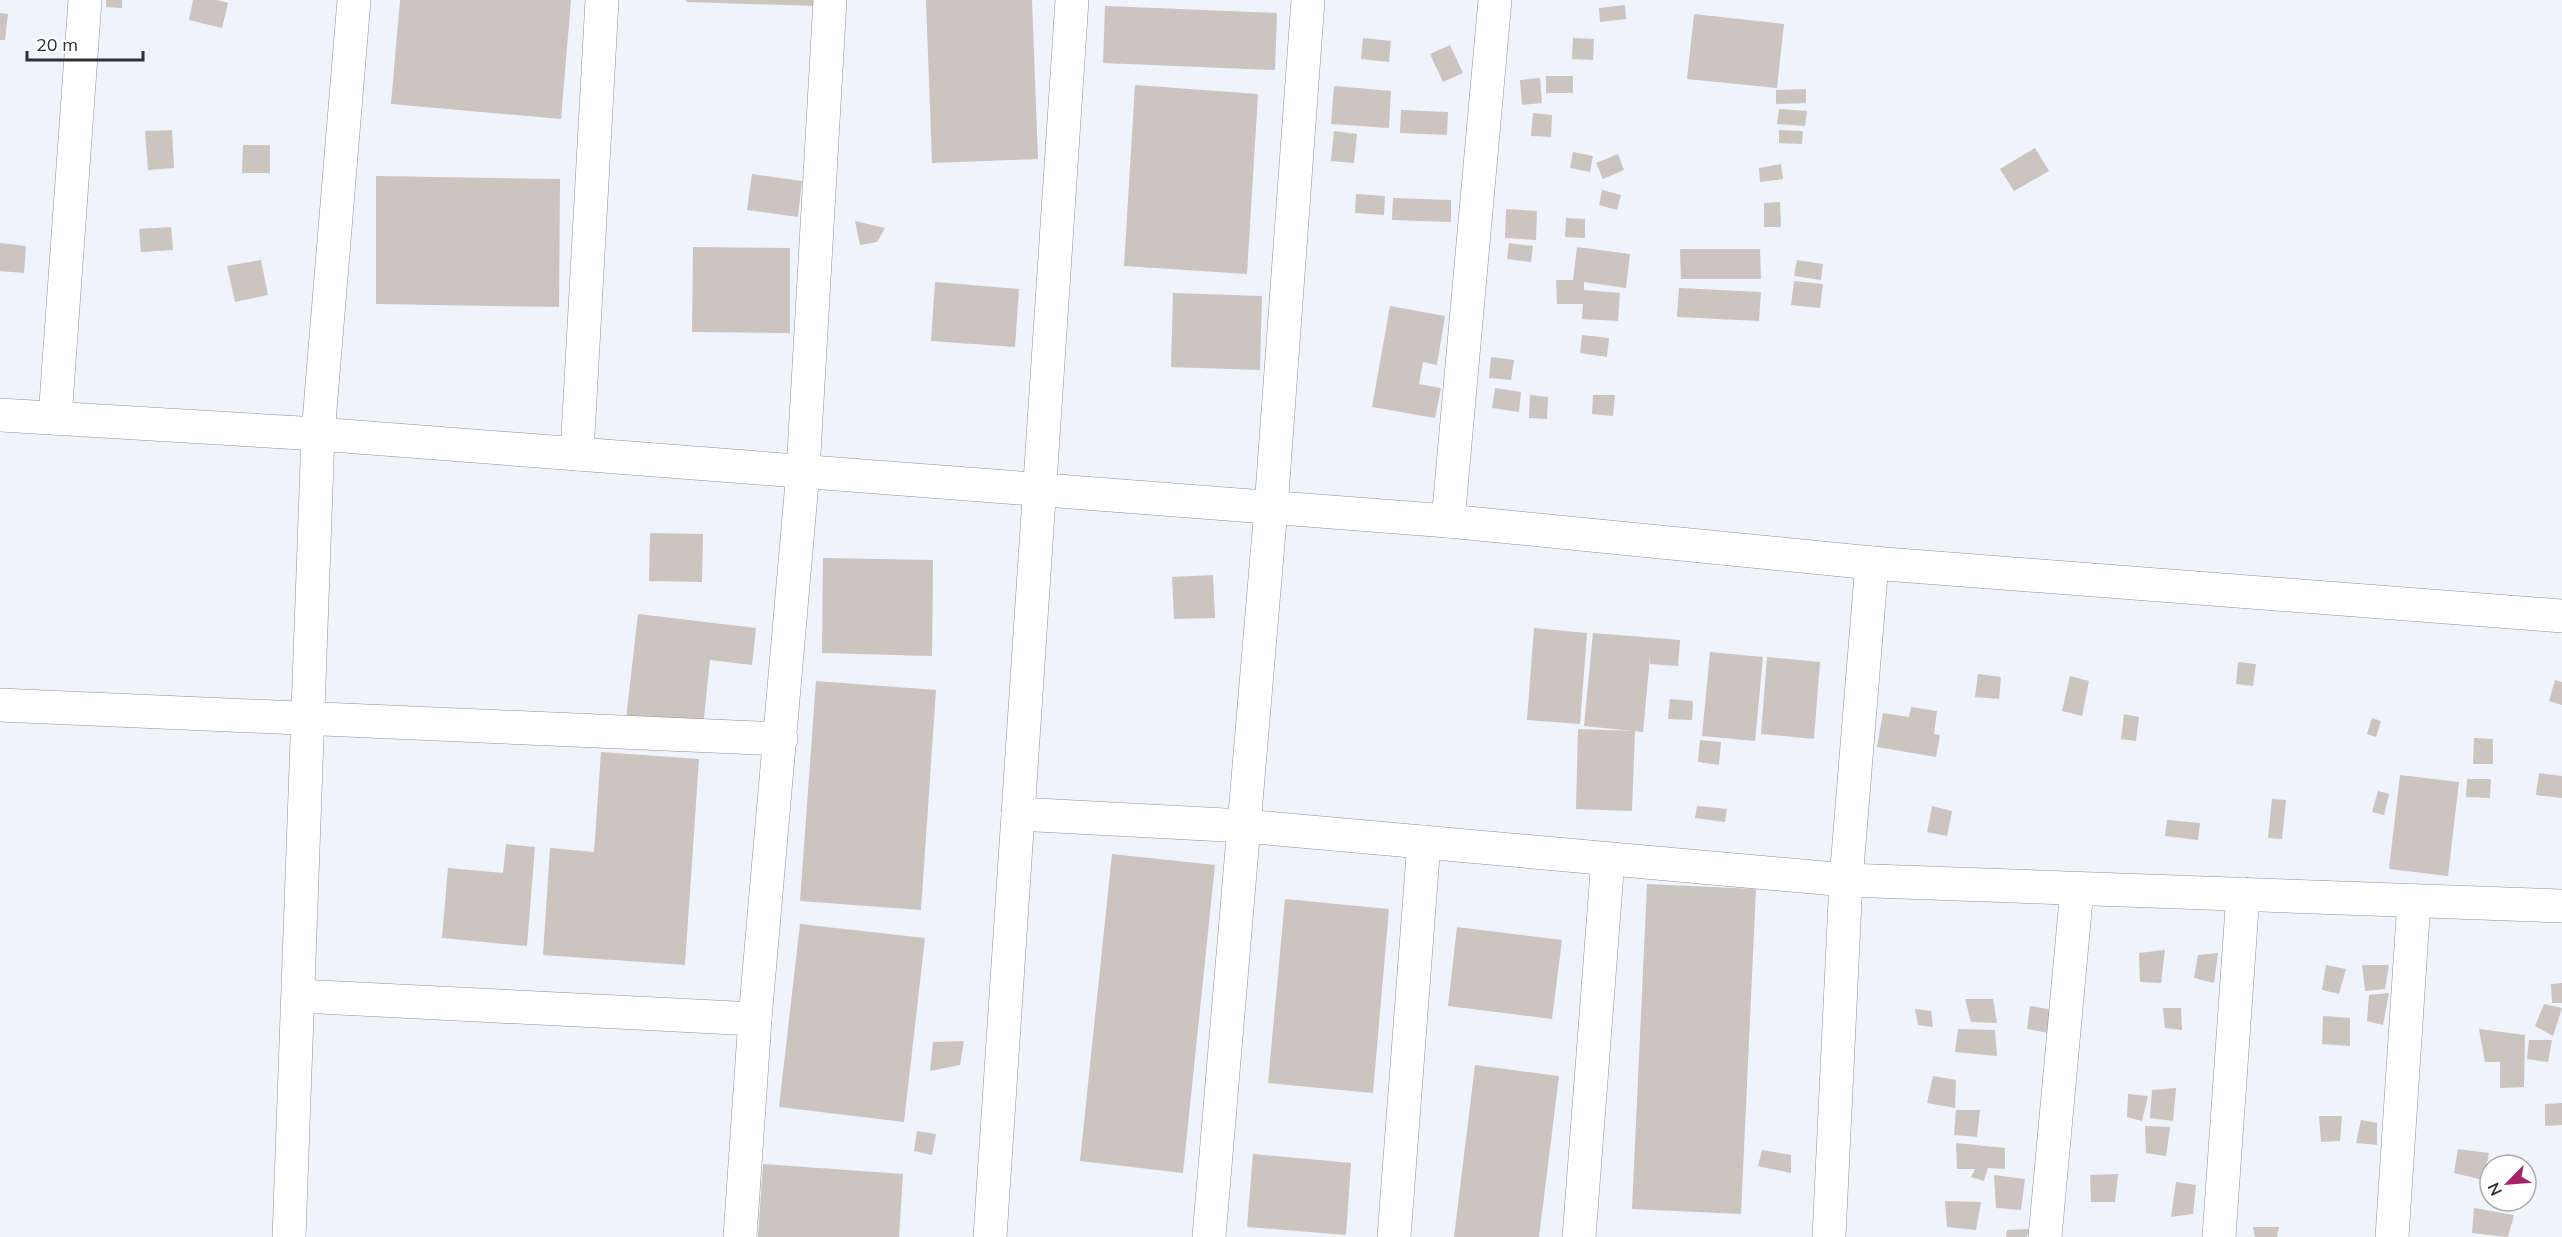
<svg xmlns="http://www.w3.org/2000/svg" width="2562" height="1237" viewBox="0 0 2562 1237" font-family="Mulish,sans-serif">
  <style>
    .building { fill: #ccc4be }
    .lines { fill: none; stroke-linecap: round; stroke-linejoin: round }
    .minor-casing { stroke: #8e929a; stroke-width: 34 }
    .minor { stroke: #fff; stroke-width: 33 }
  </style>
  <rect width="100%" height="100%" fill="#eff3fc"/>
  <!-- building -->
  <g class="building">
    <polygon points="106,0 122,0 122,8 106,7"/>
    <polygon points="193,0 217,0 228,3 222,28 189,20"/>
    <polygon points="400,0 571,0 561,119 391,104"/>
    <polygon points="686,0 817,0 817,6 686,2"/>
    <polygon points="926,0 1032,0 1038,159 932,163"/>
    <polygon points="1625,5 1626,19 1600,22 1599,8"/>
    <polygon points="1105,6 1277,13 1275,70 1103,63"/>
    <polygon points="0,13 8,14 5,40 0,40"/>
    <polygon points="1694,14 1784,24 1777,88 1687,79"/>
    <polygon points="1363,38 1391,41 1389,62 1361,59"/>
    <polygon points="1573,38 1594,39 1593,60 1572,59"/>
    <polygon points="1450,45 1463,73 1443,82 1430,54"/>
    <rect x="1546" y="76" width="27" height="17"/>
    <polygon points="1540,78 1542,103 1522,105 1520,80"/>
    <polygon points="1135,85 1258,94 1247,274 1124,266"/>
    <polygon points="1334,86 1391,91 1389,128 1331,124"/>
    <polygon points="1806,89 1806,103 1776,104 1776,90"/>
    <polygon points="1779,109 1807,111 1805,126 1777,124"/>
    <polygon points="1401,110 1448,112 1447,135 1400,133"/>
    <polygon points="1533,113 1552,115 1551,137 1531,136"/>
    <polygon points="172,130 174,168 148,170 145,131"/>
    <polygon points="1779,130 1803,131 1802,144 1779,143"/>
    <polygon points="1334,131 1357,134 1354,163 1331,161"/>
    <polygon points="243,145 270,145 270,173 242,173"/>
    <polygon points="2035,148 2049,171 2014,191 2000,169"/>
    <polygon points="1573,152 1593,156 1590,172 1570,168"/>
    <polygon points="1618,154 1624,170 1603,179 1596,163"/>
    <polygon points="1781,164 1783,179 1760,182 1759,168"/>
    <polygon points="752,174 802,181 798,217 747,210"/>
    <polygon points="376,176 560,179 559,307 376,304"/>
    <polygon points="1602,190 1621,195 1617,210 1599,205"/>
    <polygon points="1356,194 1385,196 1384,215 1355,213"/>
    <polygon points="1393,198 1451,200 1451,222 1392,220"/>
    <polygon points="1780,202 1781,227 1764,227 1764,203"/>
    <polygon points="1506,209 1537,211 1536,240 1505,238"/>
    <polygon points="1566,218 1585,219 1585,238 1565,237"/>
    <polygon points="855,221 885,228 877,242 860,245"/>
    <polygon points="171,227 173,250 141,252 139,229"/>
    <polygon points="0,243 26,246 24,273 0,271"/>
    <polygon points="1509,243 1533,246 1531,262 1507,259"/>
    <polygon points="693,247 790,248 790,333 692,332"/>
    <polygon points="1577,247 1630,254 1626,288 1584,282 1584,290 1620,293 1618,321 1582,319 1583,304 1557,304 1556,280 1573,280"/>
    <polygon points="1680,249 1760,249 1761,279 1681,279"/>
    <polygon points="261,260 268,295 235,302 227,266"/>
    <polygon points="1797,260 1823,264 1821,280 1794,276"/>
    <polygon points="1794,281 1823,284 1820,308 1791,305"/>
    <polygon points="935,282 1019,289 1015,347 931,341"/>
    <polygon points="1679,288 1761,292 1759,321 1677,317"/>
    <polygon points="1173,293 1262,296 1260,370 1171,367"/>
    <polygon points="1390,306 1445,316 1437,365 1423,362 1419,384 1441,388 1435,418 1372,407"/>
    <polygon points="1582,335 1609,338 1607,357 1580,353"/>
    <polygon points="1491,357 1514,360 1511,380 1489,378"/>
    <polygon points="1495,388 1521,392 1519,412 1492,408"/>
    <polygon points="1530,395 1548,397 1547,419 1529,418"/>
    <polygon points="1593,395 1615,395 1613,416 1592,414"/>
    <polygon points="650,533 703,534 702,582 649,581"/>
    <polygon points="823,558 933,560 932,656 822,653"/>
    <polygon points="1213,575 1215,618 1174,619 1172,577"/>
    <polygon points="638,614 756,628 752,665 710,660 703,727 626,719"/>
    <polygon points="1534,628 1587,633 1580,724 1527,720"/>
    <polygon points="1593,633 1680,640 1678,666 1650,664 1650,657 1643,732 1584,726"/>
    <polygon points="1710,652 1763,657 1755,741 1702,736"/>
    <polygon points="1767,657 1820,662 1814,739 1761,734"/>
    <polygon points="2238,662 2256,664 2253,686 2236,684"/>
    <polygon points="1978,674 2001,677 1999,699 1975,697"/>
    <polygon points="2070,676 2089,681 2082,716 2062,711"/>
    <polygon points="2555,680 2562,682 2562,705 2549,701"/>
    <polygon points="816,681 936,690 921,910 800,901"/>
    <polygon points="1670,699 1693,701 1692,720 1668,719"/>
    <polygon points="1911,707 1937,711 1934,734 1940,735 1936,757 1877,747 1883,713 1909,717"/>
    <polygon points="2124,714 2139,717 2136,741 2121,739"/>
    <polygon points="2372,718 2381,721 2376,737 2367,734"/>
    <polygon points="1578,729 1635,731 1632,811 1576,809"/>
    <polygon points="2474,738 2493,739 2493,764 2473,764"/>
    <polygon points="1700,740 1721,742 1719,765 1698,762"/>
    <polygon points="601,752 699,759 685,965 543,955 550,848 594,852"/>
    <polygon points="2539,773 2562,776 2562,798 2536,795"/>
    <polygon points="2400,775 2459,782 2448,876 2389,869"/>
    <polygon points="2467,779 2491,779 2490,798 2466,797"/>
    <polygon points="2378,791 2389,794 2384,815 2372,812"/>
    <polygon points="2272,799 2286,800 2282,839 2268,838"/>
    <polygon points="1697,806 1727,809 1725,822 1695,818"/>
    <polygon points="1932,806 1952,811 1947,836 1927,832"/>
    <polygon points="2167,820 2200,823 2198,840 2165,836"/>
    <polygon points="506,844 535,847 527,946 442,938 448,868 503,873"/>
    <polygon points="1112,854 1215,865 1183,1173 1080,1161"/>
    <polygon points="1647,884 1756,889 1741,1214 1632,1209"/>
    <polygon points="1285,899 1389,909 1373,1093 1268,1083"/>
    <polygon points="800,924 925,938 904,1122 779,1107"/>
    <polygon points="1457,927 1562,940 1552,1019 1448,1006"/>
    <polygon points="2165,950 2161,983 2140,982 2139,953"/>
    <polygon points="2218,953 2214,983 2194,978 2198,955"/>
    <polygon points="2326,965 2346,969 2339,994 2322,990"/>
    <polygon points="2362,965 2389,965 2385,989 2365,991"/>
    <polygon points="2562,983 2562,1003 2552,1003 2551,984"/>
    <polygon points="2389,993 2383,1025 2367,1021 2369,995"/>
    <polygon points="1965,999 1993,999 1997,1023 1971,1022"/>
    <polygon points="2544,1004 2562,1008 2553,1036 2535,1026"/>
    <polygon points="2030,1006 2052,1010 2049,1033 2027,1029"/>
    <polygon points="2163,1008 2181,1008 2182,1030 2165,1028"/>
    <polygon points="1915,1009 1931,1011 1933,1027 1918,1025"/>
    <polygon points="2323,1016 2350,1018 2350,1046 2322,1044"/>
    <polygon points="1958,1029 1995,1030 1997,1056 1955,1052"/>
    <polygon points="2479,1029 2525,1035 2524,1087 2500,1088 2500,1062 2485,1062"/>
    <polygon points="2529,1040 2552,1040 2548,1062 2527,1059"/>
    <polygon points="964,1041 960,1065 930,1071 933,1042"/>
    <polygon points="1475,1065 1559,1076 1539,1237 1454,1237"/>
    <polygon points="1933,1076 1956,1080 1955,1108 1927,1103"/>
    <polygon points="2176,1088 2173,1121 2150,1118 2152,1090"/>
    <polygon points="2128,1094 2148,1096 2142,1121 2127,1117"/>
    <polygon points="2562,1103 2562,1125 2545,1126 2545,1104"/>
    <polygon points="1956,1110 1980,1110 1977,1137 1954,1135"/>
    <polygon points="2319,1116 2342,1116 2340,1141 2321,1142"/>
    <polygon points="2361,1120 2377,1123 2377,1145 2356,1143"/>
    <polygon points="2145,1126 2170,1127 2166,1156 2146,1153"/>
    <polygon points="917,1131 936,1134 932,1155 914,1151"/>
    <polygon points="1956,1143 2005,1148 2005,1169 1988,1168 1984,1181 1971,1177 1975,1169 1957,1169"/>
    <polygon points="2458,1149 2489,1153 2483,1180 2454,1173"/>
    <polygon points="1762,1150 1791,1155 1791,1173 1758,1166"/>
    <polygon points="1253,1154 1351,1163 1346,1235 1247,1227"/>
    <polygon points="763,1164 903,1174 899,1237 758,1237"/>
    <polygon points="2118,1174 2115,1202 2091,1202 2090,1175"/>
    <polygon points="1994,1175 2025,1179 2021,1210 1996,1208"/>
    <polygon points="2176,1182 2196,1185 2193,1214 2171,1217"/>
    <polygon points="1945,1201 1981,1202 1976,1230 1947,1227"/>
    <polygon points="2474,1208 2514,1215 2508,1237 2472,1233"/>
    <polygon points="2253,1227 2279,1227 2277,1237 2255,1237"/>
    <polygon points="2029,1229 2027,1237 2006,1237 2007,1230"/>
  </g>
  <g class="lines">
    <!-- minor casing -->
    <g class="minor-casing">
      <g id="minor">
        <polyline points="0,415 318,434 1448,521 1872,563 2562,616"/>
        <polyline points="55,418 85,0"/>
        <polyline points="577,454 602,0"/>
        <polyline points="1448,521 1495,0"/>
        <polyline points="0,705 781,739"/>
        <polyline points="1018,814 1244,826 1846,880 2562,906"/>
        <polyline points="299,996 755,1019"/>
        <polyline points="289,1237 318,434 354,0"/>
        <polyline points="740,1237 755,1019 803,471 830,0"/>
        <polyline points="990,1237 1072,0"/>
        <polyline points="1209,1237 1271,508 1308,0"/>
        <polyline points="1394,1237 1424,842"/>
        <polyline points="1579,1237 1608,859"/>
        <polyline points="1829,1237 1846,880 1872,563"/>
        <polyline points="2045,1237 2077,889"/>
        <polyline points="2219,1237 2243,894"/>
        <polyline points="2392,1237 2414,901"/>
      </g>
    </g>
    <!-- minor -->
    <use href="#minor" class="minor"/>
  </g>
  <!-- north arrow -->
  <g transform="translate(2508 1183) rotate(245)"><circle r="28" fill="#ffffff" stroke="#abacad" stroke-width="1.5"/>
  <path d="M0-4.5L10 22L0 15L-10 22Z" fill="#a92066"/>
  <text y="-9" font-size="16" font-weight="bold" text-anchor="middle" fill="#2e3033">N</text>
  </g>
  <!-- scale -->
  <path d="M27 51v9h116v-9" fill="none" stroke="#2e3033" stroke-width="3"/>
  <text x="36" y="51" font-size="18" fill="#2e3033" stroke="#ffffff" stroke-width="4.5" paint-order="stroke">20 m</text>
</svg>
